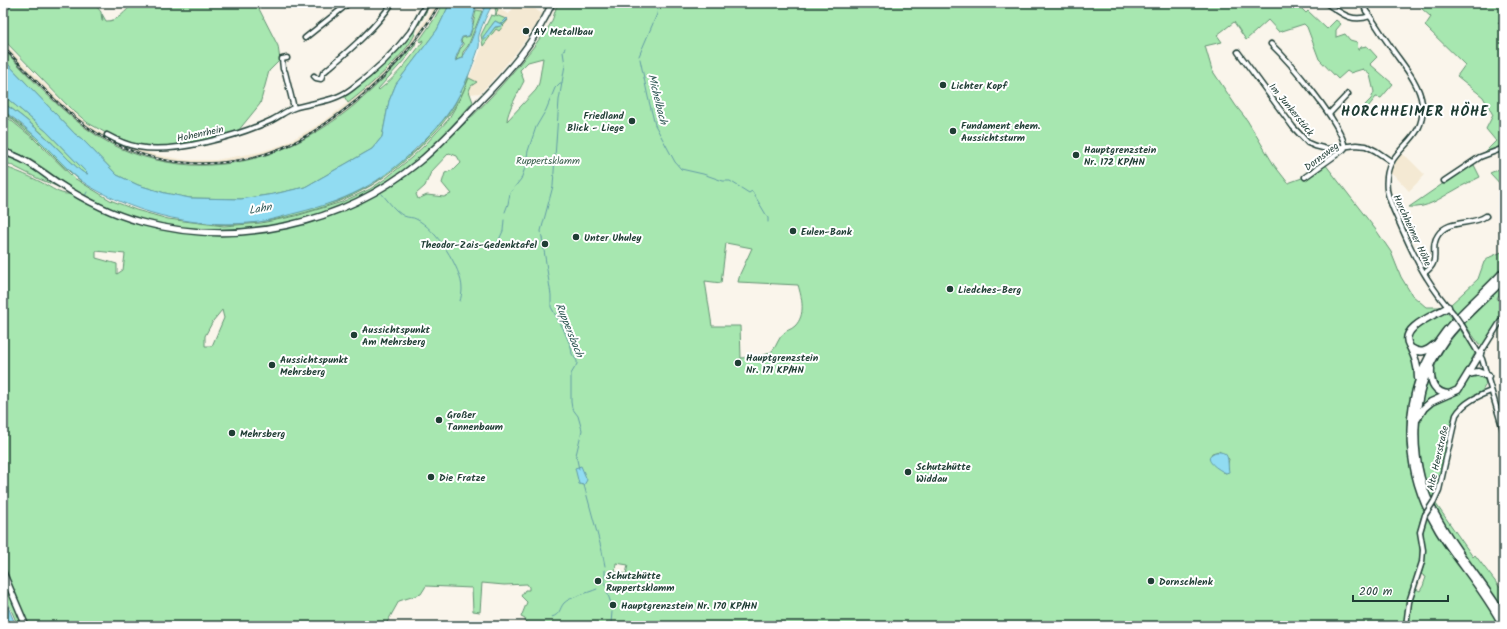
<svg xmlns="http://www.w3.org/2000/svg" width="1507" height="629" font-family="Kalam,sans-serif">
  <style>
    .built { fill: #f4e9d3 }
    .green { fill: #a7e7b0; stroke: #639272; fill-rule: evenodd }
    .water { fill: #91dcf2; stroke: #639ca6 }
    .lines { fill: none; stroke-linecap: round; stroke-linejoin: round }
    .stream { stroke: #639ca6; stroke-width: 1 }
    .minor-casing { stroke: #1f3d34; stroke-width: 7 }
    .major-casing { stroke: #1f3d34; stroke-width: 8 }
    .highway-casing { stroke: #1f3d34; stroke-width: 9 }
    .minor { stroke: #fff; stroke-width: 4 }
    .major { stroke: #fff; stroke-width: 5 }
    .highway { stroke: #fff; stroke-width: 6 }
    .rail-casing { stroke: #1f3d34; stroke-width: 2.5 }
    .rail { stroke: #fff; stroke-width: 1; stroke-dasharray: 3; stroke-linecap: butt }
    .minor-bridge-casing { stroke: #1f3d34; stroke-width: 7; stroke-linecap: butt }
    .minor-bridge { stroke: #fff; stroke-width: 4 }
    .poi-dot { fill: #1f3d34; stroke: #fff; stroke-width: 1.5 }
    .labels { text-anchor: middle; stroke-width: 4; stroke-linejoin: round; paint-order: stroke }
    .poi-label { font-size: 10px; font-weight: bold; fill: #1f3d34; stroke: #fff; text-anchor: start }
    .street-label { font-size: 10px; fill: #1f3d34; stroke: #fff }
    .park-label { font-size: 10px; fill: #3a5f4d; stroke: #fff }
    .water-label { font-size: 11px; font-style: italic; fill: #365d5a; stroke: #fff }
    .district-label { font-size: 14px; font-weight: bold; letter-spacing: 1px; fill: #1f3d34; stroke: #fff }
  </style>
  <rect width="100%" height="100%" fill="#faf5eb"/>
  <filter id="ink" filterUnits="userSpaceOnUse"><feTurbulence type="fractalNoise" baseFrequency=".025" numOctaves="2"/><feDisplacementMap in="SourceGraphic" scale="8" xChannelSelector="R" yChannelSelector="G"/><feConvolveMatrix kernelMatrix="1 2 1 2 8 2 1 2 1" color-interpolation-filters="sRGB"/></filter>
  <g filter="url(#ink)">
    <path class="built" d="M436 3H441L419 39 418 31Z
      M521 3H527L542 14 536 25 515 54 489 84 480 93 469 94 471 86 476 82 469 78 498 9 509 14 514 7 517 8Z
      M416 35V42L386 77 347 111 317 132 285 149 268 155 238 163 212 165H184L160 161 128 152 110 143 89 131 72 118 3 49V42L68 108 88 124 104 135 133 148 156 155 186 160H216L260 152 282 145 313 128 331 116 371 84 401 54Z
      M1401 154 1407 157 1425 175 1409 191 1393 174H1389L1393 163Z"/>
    <path class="green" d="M3 3H94L101 12 102 21H103L102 14 106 21C117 22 126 11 133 3H256L278 46 280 60 269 71 260 104 238 131 201 141 162 147 134 145 115 138 88 123 69 107 3 39Z
      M430 3H431L416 30C414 48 364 91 348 103L344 96 374 72 417 23Z
      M443 3H450L437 30 396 84 389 101 382 137 372 149 305 187 274 194 241 199 190 198 165 193 138 185 117 175 82 139 75 134 3 59V49C33 80 62 114 99 137 126 154 159 163 191 165 286 169 359 112 416 42 415 48 410 50 408 56L378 89 379 90C397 76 411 58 424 40L420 42 419 41 433 21Z
      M558 3H1296L1306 13 1308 11 1327 29 1336 20 1341 24 1336 30V37L1345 34 1350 40 1357 42 1358 50H1359L1361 47 1367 46 1377 57 1370 64 1393 84 1381 98 1376 97 1368 107 1365 105 1371 99 1374 92 1370 75 1363 69 1350 73 1347 71 1338 79 1319 59 1307 27 1304 24 1279 32 1268 20 1246 40 1234 22 1217 35 1222 42 1205 46 1212 70 1236 106 1247 120 1274 165 1288 183 1302 178 1325 164 1376 230 1391 252 1401 277 1412 295 1426 307H1440L1407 331 1414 357 1416 376 1411 394 1407 418V447L1415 486 1425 510C1415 525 1421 539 1420 556 1420 570 1413 581 1409 595 1406 605 1406 616 1405 626H526L525 619 521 617 527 602 521 596 525 590H529V587L527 584 504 585 482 583 480 612 473 611 472 588 426 586 421 594 399 601 385 626H28L3 568V167C9 167 40 181 46 185 55 190 61 195 72 194 91 203 111 215 132 222 215 249 318 233 391 186 417 168 440 148 462 126 489 101 512 74 535 45 540 37 547 31 551 23 554 17 555 9 558 3ZM543 58 539 83 536 90 507 121C507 112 519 91 524 81L520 70 528 62ZM449 153 457 156 461 163 455 169 445 173 442 183 451 194 444 197 427 195 418 199 416 194 425 186 431 172ZM726 243 752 248 740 274 738 282 798 285C802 298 806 315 795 326 791 330 786 330 783 334 778 339 777 345 773 350 767 357 749 357 741 358L740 326H712L705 281 721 283ZM96 251 125 254 123 270 117 274V264L96 258ZM222 310 224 318 212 346H205V336L213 321ZM1219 451 1229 459 1226 473 1223 472 1210 457 1212 453ZM616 563 628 565 626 574 615 572Z
      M1426 3H1497L1503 10V15L1498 23 1499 24 1504 17 1501 58 1504 83V147L1485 154 1484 153 1496 141 1486 129 1493 115 1483 97 1457 76 1465 65 1425 26 1431 17 1421 8 1425 7Z
      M495 8 498 9 496 15 506 19 501 24 495 21 483 37 486 39 495 27H498L508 20 499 31 496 29 483 46 481 35 491 15 495 16 496 12Z
      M476 10 482 11 468 46 463 52 462 58 456 60 460 49 463 46V43L461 41 462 38 470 36C473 27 474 19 476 10Z
      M469 73C467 92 448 118 435 132 416 152 394 172 370 186 331 210 261 227 215 224H236L337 201 372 185 416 150 446 117 456 102Z
      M469 78 477 82 471 86 469 91 473 102C449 130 425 157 394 178 347 211 286 230 229 231 218 232 207 230 196 229 172 228 146 224 125 215 108 207 90 199 73 189 60 181 49 171 36 163 26 156 14 152 3 148V114L33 138 74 178 110 200 136 210 168 219 224 226 261 223 296 216 342 202 370 189 385 179 411 158 425 145 448 120 461 97Z
      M3 95 46 131 88 174C82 174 74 164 69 160 49 139 28 119 3 103Z
      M3 111 40 140 82 182 63 166 37 140 3 112Z
      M3 155 28 165 61 188 39 179 3 161Z
      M1473 163 1480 177C1472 181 1463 185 1455 190 1440 198 1427 209 1409 207Z
      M1504 167V188L1490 173Z
      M1504 251V268C1489 284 1472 298 1456 314L1450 305 1478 279 1484 262 1490 257Z
      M1504 282V288L1497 298 1504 307V312L1483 345 1479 344 1464 323Z
      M1444 313H1447L1453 318 1431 345 1424 350 1413 347 1409 339 1412 331Z
      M1460 329 1475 353C1469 363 1461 383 1452 390 1449 392 1444 392 1440 390 1419 377 1450 340 1460 329Z
      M1476 374 1484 377 1486 384 1482 391 1465 401 1453 415 1436 492 1431 502C1425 485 1411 425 1425 411 1428 408 1432 403 1436 401 1442 397 1451 398 1457 394 1465 388 1467 378 1476 374Z
      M1427 379 1443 395 1421 409H1419Z
      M1436 504 1473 557 1475 555 1504 593V614L1450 535 1434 508Z
      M1428 516 1481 592 1502 626H1408L1411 601 1414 588 1420 591 1423 586 1426 577 1421 574C1429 555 1417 534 1428 516Z
      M3 575 25 626H18L3 591Z"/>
    <path class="water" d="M450 3H477L472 22 473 25 469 36 462 37 460 42 462 43C461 47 456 55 455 61L463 58 464 53 469 46 486 3H493C488 13 482 24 479 35 478 39 480 43 479 47 472 69 460 98 446 116 441 123 435 129 429 135 388 179 354 199 296 213 284 216 271 220 259 222 200 229 141 216 89 186 71 175 56 156 40 141 29 130 16 119 3 111V103C28 119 48 139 69 160 74 164 82 174 88 174L46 131 3 95V59L75 134 82 139 117 175 138 185 165 193 190 198 241 199 274 194 305 187 372 149 382 137 389 101 396 84 437 30Z
      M507 18 508 19 501 26 495 27 486 39H483V37L495 21 501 24Z
      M1216 452C1231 451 1227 461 1229 472L1226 473C1219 470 1199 458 1216 452Z
      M581 466 587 480 584 485 579 484 575 468Z
      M3 595 16 626H3Z"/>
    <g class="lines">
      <path class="stream" d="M3 18 13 3
        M565 48 563 52 565 65 559 100 553 186 541 231 551 295V307L563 328 571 347 572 354 577 361V364L571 374V402L572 408 578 416 582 430 576 455 579 469
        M639 56 657 14 659 3
        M640 59 648 97 655 125 675 162 681 169 703 174 723 181H730L749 193 752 191 768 218V222
        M382 194C389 202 395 211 404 216 408 218 413 217 416 219 435 228 462 268 462 289 462 293 461 298 460 301
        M85 196 87 192
        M505 212 508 204 510 193 521 179 525 168 528 151 536 127 546 110 555 88 560 83H562
        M498 242 503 231 504 220
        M584 485 602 551 605 566
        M605 570V585
        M607 592 613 609
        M552 617C561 614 559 609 564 603 570 597 588 593 597 589
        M612 626 611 623 612 612"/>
      <g class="minor-casing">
        <path id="minor" d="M1326 3C1341 13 1351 23 1370 16
          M1363 3 1366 11C1374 21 1380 32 1388 43 1400 62 1419 81 1422 103 1426 135 1403 142 1391 163 1387 171 1386 181 1387 190 1389 201 1395 213 1400 224 1408 242 1416 261 1427 278 1435 291 1444 303 1454 314
          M305 38 349 3
          M1271 44C1290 62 1342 123 1345 148L1343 150 1305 177
          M1238 52 1293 127 1308 143 1315 146 1327 149 1356 145 1366 146 1376 151 1392 162
          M287 58 282 59 283 69 285 72 294 108
          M314 76 316 78 321 79 323 73C346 53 376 28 392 3
          M1329 114 1348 94
          M107 135C116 140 127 145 138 147 174 154 237 136 270 121 279 117 285 111 294 108 314 102 334 102 351 89 373 73 394 53 410 32 416 23 421 12 427 3
          M1444 181 1480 157 1504 148
          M1424 273C1443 261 1428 249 1438 235 1448 219 1472 226 1486 216
          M1463 327 1482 359 1504 433
          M1480 354 1504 316
          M1434 501 1439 490 1456 415C1464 402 1478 396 1491 391
          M1406 626 1409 602 1422 562 1423 550 1420 532 1425 515"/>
      </g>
      <g class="major-casing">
        <path id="major" d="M3 152C24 157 40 171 58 183 84 200 111 214 141 222 237 248 342 225 419 162 441 144 461 122 480 101 508 72 536 41 552 3
          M3 572 26 626"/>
      </g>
      <g class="highway-casing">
        <path id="highway" d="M1504 279C1485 299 1462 317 1445 340 1407 393 1406 465 1439 521 1458 555 1484 584 1504 617
          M1411 348C1420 354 1426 352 1434 345
          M1431 369C1430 383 1435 393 1449 394
          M1468 374 1478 372 1488 376
          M1418 378C1418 365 1415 357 1409 345 1399 327 1436 315 1448 307
          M1417 419 1424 408 1431 402 1458 390 1480 354
          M1503 626C1486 592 1459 563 1439 531 1401 468 1399 391 1445 332 1462 310 1485 293 1504 271"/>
      </g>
      <use href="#minor" class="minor"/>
      <use href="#major" class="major"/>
      <use href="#highway" class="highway"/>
      <g class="rail-casing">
        <path id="rail" d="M3 47C37 81 69 120 112 142 164 169 228 170 282 148 309 137 333 119 356 101 389 74 419 41 440 3"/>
      </g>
      <use href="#rail" class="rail"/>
      <g class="minor-bridge-casing">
        <path id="minor-bridge" d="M1454 314 1463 327
          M1425 515 1434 501"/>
      </g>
      <use href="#minor-bridge" class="minor-bridge"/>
    </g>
  </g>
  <g class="poi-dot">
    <circle cx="526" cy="31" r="4"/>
    <circle cx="943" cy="85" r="4"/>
    <circle cx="632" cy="121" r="4"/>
    <circle cx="953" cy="131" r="4"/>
    <circle cx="1076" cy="155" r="4"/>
    <circle cx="793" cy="231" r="4"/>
    <circle cx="576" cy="237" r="4"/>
    <circle cx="545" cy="244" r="4"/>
    <circle cx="950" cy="289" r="4"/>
    <circle cx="354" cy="335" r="4"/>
    <circle cx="738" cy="363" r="4"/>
    <circle cx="272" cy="365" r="4"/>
    <circle cx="439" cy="420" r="4"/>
    <circle cx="232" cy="433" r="4"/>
    <circle cx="908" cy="472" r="4"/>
    <circle cx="431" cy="477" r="4"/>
    <circle cx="598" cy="581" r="4"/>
    <circle cx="1151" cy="581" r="4"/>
    <circle cx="613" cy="605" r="4"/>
  </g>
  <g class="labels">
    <g class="poi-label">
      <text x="534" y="35">AY Metallbau</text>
      <text x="951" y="89">Lichter Kopf</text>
      <text x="624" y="119" text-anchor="end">Friedland<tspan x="624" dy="12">Blick - Liege</tspan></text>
      <text x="961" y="129">Fundament ehem.<tspan x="961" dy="12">Aussichtsturm</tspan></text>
      <text x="1084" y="153">Hauptgrenzstein<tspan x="1084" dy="12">Nr. 172 KP/HN</tspan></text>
      <text x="801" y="235">Eulen-Bank</text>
      <text x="584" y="241">Unter Uhuley</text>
      <text x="537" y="248" text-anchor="end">Theodor-Zais-Gedenktafel</text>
      <text x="958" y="293">Liedches-Berg</text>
      <text x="362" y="333">Aussichtspunkt<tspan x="362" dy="12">Am Mehrsberg</tspan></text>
      <text x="746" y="361">Hauptgrenzstein<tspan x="746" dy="12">Nr. 171 KP/HN</tspan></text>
      <text x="280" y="363">Aussichtspunkt<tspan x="280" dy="12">Mehrsberg</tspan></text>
      <text x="447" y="418">Großer<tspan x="447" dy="12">Tannenbaum</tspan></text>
      <text x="240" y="437">Mehrsberg</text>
      <text x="916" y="470">Schutzhütte<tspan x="916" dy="12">Widdau</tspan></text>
      <text x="439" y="481">Die Fratze</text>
      <text x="606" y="579">Schutzhütte<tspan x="606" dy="12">Ruppertsklamm</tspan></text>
      <text x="1159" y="585">Dornschlenk</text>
      <text x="621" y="609">Hauptgrenzstein Nr. 170 KP/HN</text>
    </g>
    <g class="street-label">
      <text transform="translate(1292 109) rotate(51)" y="4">Im Junkerstück</text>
      <text transform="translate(200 133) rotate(-12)" y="4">Hohenrhein</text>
      <text transform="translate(1321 156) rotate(-37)" y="4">Dornsweg</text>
      <text transform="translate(1413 230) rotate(65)" y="4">Horchheimer Höhe</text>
      <text transform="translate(1437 458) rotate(-77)" y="4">Alte Heerstraße</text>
    </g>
    <g class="park-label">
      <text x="548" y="164">Ruppertsklamm</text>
    </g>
    <g class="water-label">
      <text transform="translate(658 99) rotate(76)" y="4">Michelbach</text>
      <text transform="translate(260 208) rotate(-10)" y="4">Lahn</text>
      <text transform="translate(570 330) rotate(68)" y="4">Ruppersbach</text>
    </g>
    <g class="district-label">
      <text x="1415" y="116">HORCHHEIMER HÖHE</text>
    </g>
  </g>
  <rect width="1507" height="629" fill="none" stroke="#fff" stroke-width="16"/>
  <rect x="8" y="8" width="1491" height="613" fill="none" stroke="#1f3d34" stroke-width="1.5" filter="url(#ink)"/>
  <path d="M1353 595v6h95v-6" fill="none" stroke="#1f3d34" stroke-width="2"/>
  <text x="1359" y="595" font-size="12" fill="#1f3d34" stroke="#ffffff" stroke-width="3" paint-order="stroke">200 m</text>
</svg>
